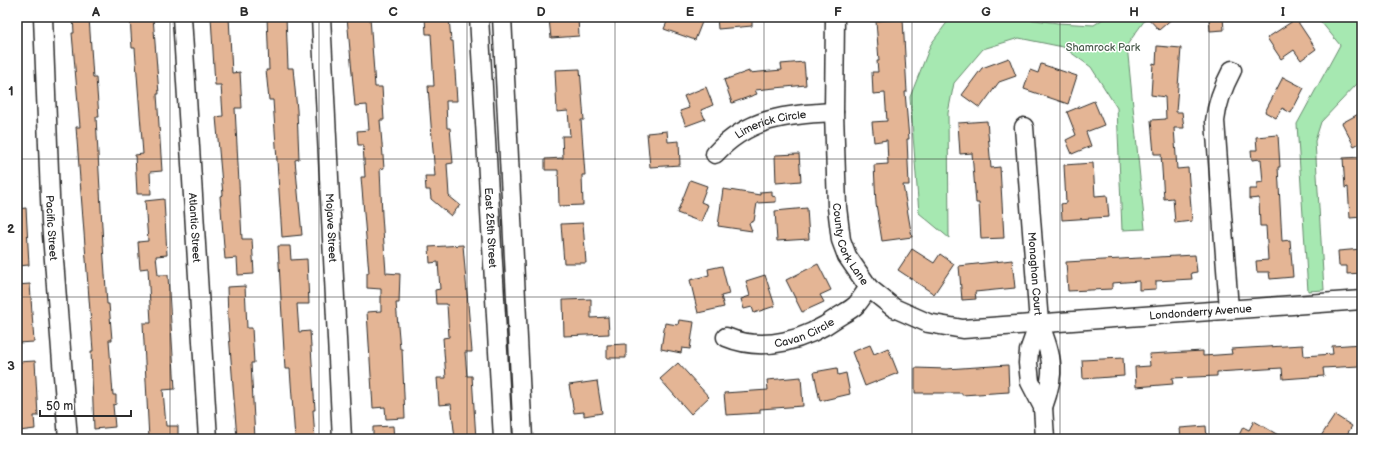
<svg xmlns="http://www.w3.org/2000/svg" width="1379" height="456" font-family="'Balsamiq Sans',sans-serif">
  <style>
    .green { fill: #a6e8b1; stroke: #688a6e }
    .building { fill: #e4b595; stroke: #2b2b2b }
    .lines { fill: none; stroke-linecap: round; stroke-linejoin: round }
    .minor-casing { stroke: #2b2b2b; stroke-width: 21 }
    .minor { stroke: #fff; stroke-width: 18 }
    .grid { fill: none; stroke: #2b2b2b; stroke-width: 1; stroke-opacity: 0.55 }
    .labels { text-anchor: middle; stroke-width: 3; stroke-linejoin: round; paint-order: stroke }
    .park-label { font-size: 11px; fill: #4a5a4c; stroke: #fff }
    .street-label { font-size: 11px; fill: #2b2b2b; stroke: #fff }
    .neatline { fill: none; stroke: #2b2b2b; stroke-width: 1.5 }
    .grid-label { font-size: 13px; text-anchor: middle; font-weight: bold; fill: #2b2b2b }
  </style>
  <rect width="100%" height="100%" fill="#fff"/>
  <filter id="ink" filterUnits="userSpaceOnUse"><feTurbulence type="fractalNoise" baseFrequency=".025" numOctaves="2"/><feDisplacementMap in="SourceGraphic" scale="8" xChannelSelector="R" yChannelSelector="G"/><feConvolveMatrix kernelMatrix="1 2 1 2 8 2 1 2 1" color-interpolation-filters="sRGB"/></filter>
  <g filter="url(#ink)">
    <path class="green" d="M951 17H1011L1058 23 1094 25 1106 17H1147L1127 45 1145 229 1122 230 1117 108 1091 67 1063 47 1019 38 983 49 954 83 948 113 949 238 919 213 910 97 931 44Z
      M1317 17H1362V81L1357 84 1321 122 1315 141 1324 290 1308 291 1297 124 1340 45Z"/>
    <path class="building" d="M73 17H89L93 78H96L99 117H96L103 245 107 304H109L112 340H109L113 395H116V404L113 405 115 427 94 429 91 351H93L76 127H80L72 33H74Z
      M130 17H153L159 94H157L162 171 150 172 151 194H137L135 155 143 154 135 48H132Z
      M211 17H229L232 73 240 72 242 108H235L242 239H252L254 274 238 275 237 258 225 259 220 196 223 195 216 117 223 116 221 85H215Z
      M267 17H286L288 68H293L297 110 299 159 295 160 302 235 282 237 273 100H269L266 70H269Z
      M347 17H370L375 87H382L384 120H380L384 168 380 169 382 215 386 273 400 274 399 303H396L400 349H402L405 418 386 419 385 407 373 408 367 312 381 311V289L367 288V273H369L361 177H365L363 145H358L357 131 369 130 367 105 355 106Z
      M425 17H449L451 41H453L457 101H446L447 128H450L453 163 447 164 449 196 460 205 451 216 431 199 430 190H426L425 176H435L428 86H434L431 34H426Z
      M555 17H578L579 36 551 38 549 19 555 18Z
      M669 17H704L695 40 664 29Z
      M717 17H752V26L718 29Z
      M1147 17H1174L1159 30Z
      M1209 17H1223L1224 30 1210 31Z
      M903 19 907 92H905L909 139H907L909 185H903L912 237 882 241 876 204 874 165 888 164 887 140 874 142 872 122 887 121 885 93 873 94 872 72H878L877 61H879L876 21Z
      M1296 19 1316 49 1301 60 1294 50 1281 59 1267 38Z
      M1157 46 1181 48 1176 112H1182L1184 128H1174L1177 169 1188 168 1192 221 1175 223 1173 198 1164 199 1161 154H1154L1151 120 1166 119 1165 97 1151 95 1153 63 1156 64Z
      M1009 58 1016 76 999 82 980 108 962 95 982 68Z
      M804 62 806 85 755 90 757 94 732 103 724 80 749 71V73L782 70 781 64Z
      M1041 64 1077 76 1068 104 1024 89 1030 70 1038 73Z
      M580 69 584 120H581L585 175H582L583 205 559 206 558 170H545V159L563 158 562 136H570L568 111 557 112 555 70Z
      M1283 77 1304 88 1291 113 1282 108 1276 118 1265 112Z
      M706 87 713 105 701 110 705 119 686 126 680 111 689 108 684 96Z
      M1094 101 1104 125 1086 132 1091 146 1072 154 1066 140 1076 135 1067 112Z
      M1362 112V142L1354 146 1342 123Z
      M987 121 991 168 1000 167 1004 238 981 239 979 203H976L972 153 960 154 958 123Z
      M667 131 668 142 679 141 680 165 650 167 647 133Z
      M1278 135 1280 167H1278L1282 241 1290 240 1293 277 1270 279 1269 272H1257L1256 261 1268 260 1266 226H1260L1259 198 1249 199V189H1257V183L1263 182 1261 159 1252 160 1251 150H1257L1256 137Z
      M799 154 801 181 776 183 775 155Z
      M1362 157V217L1350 218 1348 187 1345 188 1343 158Z
      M1093 163 1095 196 1107 195 1109 217 1062 220 1061 204 1066 203 1064 165Z
      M690 180 707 186 701 202 708 205 701 222 677 213Z
      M723 189 760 195V192L772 191V196L776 197V202L757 203 754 221 749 223 752 231 718 226Z
      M164 199 167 255 156 256 158 275H168L175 389 163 390 166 426H178V439H149L143 323H151L148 268 140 269 138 242 148 241 145 201Z
      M26 208 29 265 17 266V209Z
      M807 208 809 239 777 241 775 211Z
      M583 223 586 263H564L561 224Z
      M463 245 472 352H465L467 376H472L476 439H455L451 404 439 405 437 378H446L443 338 449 337 447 304H436L435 290 440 289 438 262 430 263 429 247Z
      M278 246H290L291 260 307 259 309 304H297L299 332 310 331 315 410H313L315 439H295L290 369H285Z
      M912 249 934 263 940 254 954 264 934 294 898 270Z
      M1362 249V273L1347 274V266H1339L1338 251Z
      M1195 255 1197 272 1191 273 1192 279 1156 281V289L1139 290V281L1112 283V289L1068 291 1066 262Z
      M1012 260 1015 288 975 292 976 299 962 300 959 266Z
      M818 264 831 290 820 295 824 302 802 312 786 280Z
      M722 266 729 294 721 296 724 307 698 313 690 280 709 275 708 269Z
      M765 275 775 306 754 313 752 307 744 309 741 299 750 296 746 281Z
      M30 284 34 342 17 343V285Z
      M245 286 247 328H252L254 363H251L255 439H237L228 320 227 287Z
      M591 299V318L608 317 609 334 564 336 563 300Z
      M679 320 694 322 690 349 682 348 681 353 661 349 665 323 678 325Z
      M626 344V358H607V345Z
      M1362 344V356L1359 357V366L1323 368 1324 376 1283 379 1282 368 1217 372V376L1172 378 1173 384 1136 387 1135 367 1150 366 1149 354 1203 351V356L1232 354 1231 349 1303 345 1304 356 1333 354 1332 346Z
      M870 345 874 354 888 348 898 373 865 386 852 352Z
      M1123 358 1124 376 1083 379 1082 360Z
      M35 361 38 416H34L35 429 19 431V424H17V362Z
      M678 363 709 397 691 414 660 379Z
      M1008 365 1009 392 962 395V393H915V368L946 369Z
      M837 368 838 375 846 373 850 394 820 401 814 372Z
      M801 377 803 406 760 409V413L726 415 724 393 768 390 767 380Z
      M597 381 602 413 584 416V412L574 413 569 385Z
      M1335 415 1352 426 1344 439H1319Z
      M1254 421 1285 439H1237L1243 427 1249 430Z
      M393 426 394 439H373V427Z
      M1206 426 1207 439H1181L1180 428Z"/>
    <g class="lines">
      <g class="minor-casing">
        <g id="minor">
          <path id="s1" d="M43 17 51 222 68 439"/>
          <path id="s2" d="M182 17 208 439"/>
          <path id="s3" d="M321 17 342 439"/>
          <path id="s4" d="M479 17 503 439"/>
          <path d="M502 17 523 439"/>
          <path id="s5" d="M835 17 834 112 837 207 841 240 847 256 869 288 894 308 928 323 963 329 1362 300"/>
          <path id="s6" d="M1024 127 1039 323 1029 351 1028 363 1030 382 1043 407 1045 439"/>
          <path id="s7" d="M715 154C749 117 786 115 834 112"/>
          <path d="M1229 309 1215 121C1217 102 1223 87 1232 70"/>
          <path d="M1039 323C1053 357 1056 372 1043 407"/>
          <path id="s8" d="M726 337C764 353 806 340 838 317 844 313 851 310 856 305 861 300 864 293 869 288"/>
        </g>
      </g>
      <use href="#minor" class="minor"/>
    </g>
  </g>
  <path class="grid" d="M170 17V439M319 17V439M467 17V439M615 17V439M764 17V439M912 17V439M1060 17V439M1209 17V439M17 159H1362M17 297H1362"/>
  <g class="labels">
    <g class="park-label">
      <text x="1103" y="51">Shamrock Park</text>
    </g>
    <g class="street-label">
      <text dy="4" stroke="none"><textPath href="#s7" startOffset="65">Limerick Circle</textPath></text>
      <text dy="4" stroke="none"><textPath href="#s1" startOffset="211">Pacific Street</textPath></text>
      <text dy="4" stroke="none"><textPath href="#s2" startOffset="211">Atlantic Street</textPath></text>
      <text dy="4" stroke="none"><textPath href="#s3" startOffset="211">Mojave Street</textPath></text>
      <text dy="4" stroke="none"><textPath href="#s4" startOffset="211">East 25th Street</textPath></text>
      <text dy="4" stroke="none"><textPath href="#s5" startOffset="230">County Cork Lane</textPath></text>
      <text dy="4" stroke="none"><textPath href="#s6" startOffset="147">Monaghan Court</textPath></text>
      <text dy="4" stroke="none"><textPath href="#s5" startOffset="622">Londonderry Avenue</textPath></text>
      <text dy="4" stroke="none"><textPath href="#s8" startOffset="81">Cavan Circle</textPath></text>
    </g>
  </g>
  <rect width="1379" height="456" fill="none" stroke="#fff" stroke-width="44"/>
  <path d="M40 410v6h91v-6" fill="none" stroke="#2b2b2b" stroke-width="2"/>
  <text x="46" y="410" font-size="12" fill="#2b2b2b" stroke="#ffffff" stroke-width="3" paint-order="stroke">50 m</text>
  <rect x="22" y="22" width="1335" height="412" class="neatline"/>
  <g class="grid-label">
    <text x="96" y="16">A</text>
    <text x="244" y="16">B</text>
    <text x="393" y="16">C</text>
    <text x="541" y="16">D</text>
    <text x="690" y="16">E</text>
    <text x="838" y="16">F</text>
    <text x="986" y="16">G</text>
    <text x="1134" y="16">H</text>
    <text x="1283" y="16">I</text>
    <text x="11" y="95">1</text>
    <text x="11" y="233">2</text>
    <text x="11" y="370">3</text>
  </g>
</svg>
